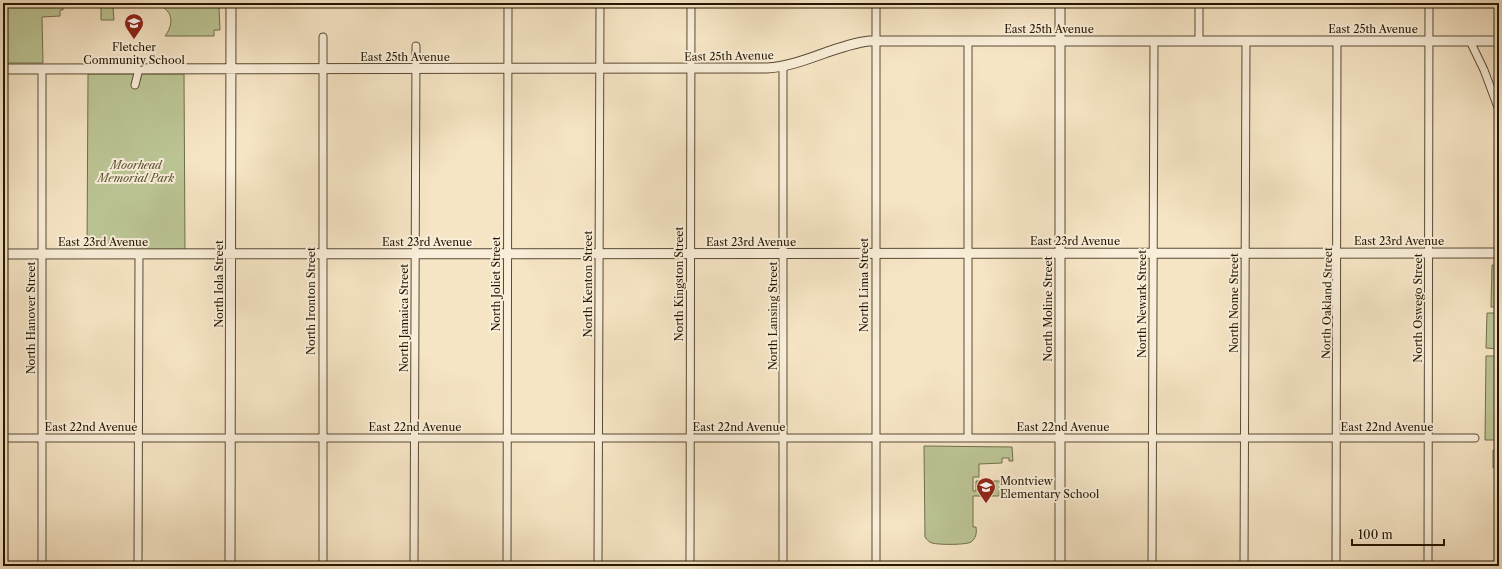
<svg xmlns="http://www.w3.org/2000/svg" width="1502" height="569" font-family="'Libre Caslon Text',serif">
  <style>
    .green { fill: #bcc595; stroke: #716e4b }
    .lines { fill: none; stroke-linecap: round; stroke-linejoin: round }
    .minor-casing { stroke: #5a4a32; stroke-width: 9 }
    .tertiary-casing { stroke: #5a4a32; stroke-width: 11 }
    .minor { stroke: #f9eed9; stroke-width: 7 }
    .tertiary { stroke: #f9eed9; stroke-width: 9 }
    .labels { text-anchor: middle; stroke-width: 4; stroke-linejoin: round; paint-order: stroke }
    .street-label { font-size: 11px; fill: #261601; stroke: #f9eed9 }
    .poi-label { font-size: 11px; fill: #261601; stroke: #f9eed9 }
    .park-label { font-size: 11px; font-style: italic; fill: #5a5335; stroke: #f9eed9 }
  </style>
  <rect width="100%" height="100%" fill="#f6e5c5"/>
  <filter id="stains"><feTurbulence type="fractalNoise" baseFrequency=".005" numOctaves="4"/><feColorMatrix values="0 0 0 0 .2 0 0 0 0 .09 0 0 0 0 .02 0 0 0 .5 -.17"/></filter>
  <radialGradient id="worn" r=".72"><stop offset=".6" stop-color="#630" stop-opacity="0"/><stop offset="1" stop-color="#630" stop-opacity=".3"/></radialGradient>
  <path class="green" d="M3 3H63V10H60V16L42 17 43 63H3Z
    M164 3H217L219 8 220 30H214V36H165C172 27 174 15 164 8Z
    M101 7H113L114 20H101Z
    M88 74H184L185 254H87Z
    M1492 265 1499 266V307H1491Z
    M1487 313H1499V349L1486 348Z
    M1486 356H1499V440H1485Z
    M924 446 1012 447 1013 461H1009V458H1002V463L979 464V477H973V491H976V481H1000L999 496H973V527H976C977 533 976 538 971 542 966 545 939 545 932 543 929 542 927 540 925 537Z
    M1493 450H1499V468H1493Z"/>
  <g class="lines">
    <g class="minor-casing">
      <path id="minor" d="M1199 41V3
        M1470 41 1484 70 1499 110
        M135 85 139 69
        M3 438H1475
        M968 438V41
        M42 566V69
        M138 566 139 254
        M323 566V37
        M414 566 416 46
        M507 566 508 3
        M598 566 600 3
        M690 566 691 3
        M783 566V66
        M876 566V3
        M1152 566 1154 41
        M1244 566 1246 41
        M1336 566 1337 41
        M1428 566 1429 3"/>
    </g>
    <g class="tertiary-casing">
      <path id="tertiary" d="M3 69 767 68C803 66 834 45 869 41H1499
        M3 254 1499 253
        M230 566 231 3
        M1060 566V3"/>
    </g>
    <use href="#minor" class="minor"/>
    <use href="#tertiary" class="tertiary"/>
  </g>
  <defs>
    <g id="school-pin" transform="scale(1)"><path d="M0 17L-7.5 6A9.5 9.5 0 1 1 7.5 6Z" fill="#8f2418" stroke="#f9eed9"/><path d="M0-5L7-2L0 1L-7-2ZM-4 1L0 2.5L4 1V4Q0 6-4 4Z" fill="#fff"/></g>
  </defs>
  <g fill-rule="evenodd">
    <use href="#school-pin" x="134" y="23"/>
    <use href="#school-pin" x="986" y="487"/>
  </g>
  <g class="labels">
    <g class="street-label">
      <text x="1049" y="33">East 25th Avenue</text>
      <text x="1373" y="33">East 25th Avenue</text>
      <text transform="translate(729 56) rotate(-1)" y="4">East 25th Avenue</text>
      <text x="405" y="61">East 25th Avenue</text>
      <text x="1075" y="245">East 23rd Avenue</text>
      <text x="1399" y="245">East 23rd Avenue</text>
      <text x="103" y="246">East 23rd Avenue</text>
      <text x="427" y="246">East 23rd Avenue</text>
      <text x="751" y="246">East 23rd Avenue</text>
      <text transform="translate(219 284) rotate(-90)" y="4">North Iola Street</text>
      <text transform="translate(496 284) rotate(-90)" y="4">North Joliet Street</text>
      <text transform="translate(588 284) rotate(-90)" y="4">North Kenton Street</text>
      <text transform="translate(679 284) rotate(-90)" y="4">North Kingston Street</text>
      <text transform="translate(864 285) rotate(-90)" y="4">North Lima Street</text>
      <text transform="translate(311 301) rotate(-90)" y="4">North Ironton Street</text>
      <text transform="translate(1234 303) rotate(-90)" y="4">North Nome Street</text>
      <text transform="translate(1327 303) rotate(-89)" y="4">North Oakland Street</text>
      <text transform="translate(1142 304) rotate(-90)" y="4">North Newark Street</text>
      <text transform="translate(1418 308) rotate(-90)" y="4">North Oswego Street</text>
      <text transform="translate(1048 309) rotate(-90)" y="4">North Moline Street</text>
      <text transform="translate(773 316) rotate(-90)" y="4">North Lansing Street</text>
      <text transform="translate(31 318) rotate(-90)" y="4">North Hanover Street</text>
      <text transform="translate(404 318) rotate(-90)" y="4">North Jamaica Street</text>
      <text x="91" y="431">East 22nd Avenue</text>
      <text x="415" y="431">East 22nd Avenue</text>
      <text x="739" y="431">East 22nd Avenue</text>
      <text x="1063" y="431">East 22nd Avenue</text>
      <text x="1387" y="431">East 22nd Avenue</text>
    </g>
    <g class="poi-label">
      <text x="134" y="51">Fletcher<tspan x="134" dy="13">Community School</tspan></text>
      <text x="1000" y="485" text-anchor="start">Montview<tspan x="1000" dy="13">Elementary School</tspan></text>
    </g>
    <g class="park-label">
      <text x="136" y="169">Moorhead<tspan x="136" dy="13">Memorial Park</tspan></text>
    </g>
  </g>
  <rect width="1502" height="569" fill="none" stroke="#f6e5c5" stroke-width="16"/>
  <rect x="4" y="4" width="1494" height="561" fill="none" stroke="#261601" stroke-width="2"/>
  <rect x="8" y="8" width="1486" height="553" fill="none" stroke="#261601"/>
  <path d="M1352 539v6h92v-6" fill="none" stroke="#261601" stroke-width="2"/>
  <text x="1358" y="539" font-size="12" fill="#261601" stroke="#f9eed9" stroke-width="3" paint-order="stroke">100 m</text>
  <rect width="100%" height="100%" filter="url(#stains)"/>
  <rect width="100%" height="100%" fill="url(#worn)"/>
</svg>
